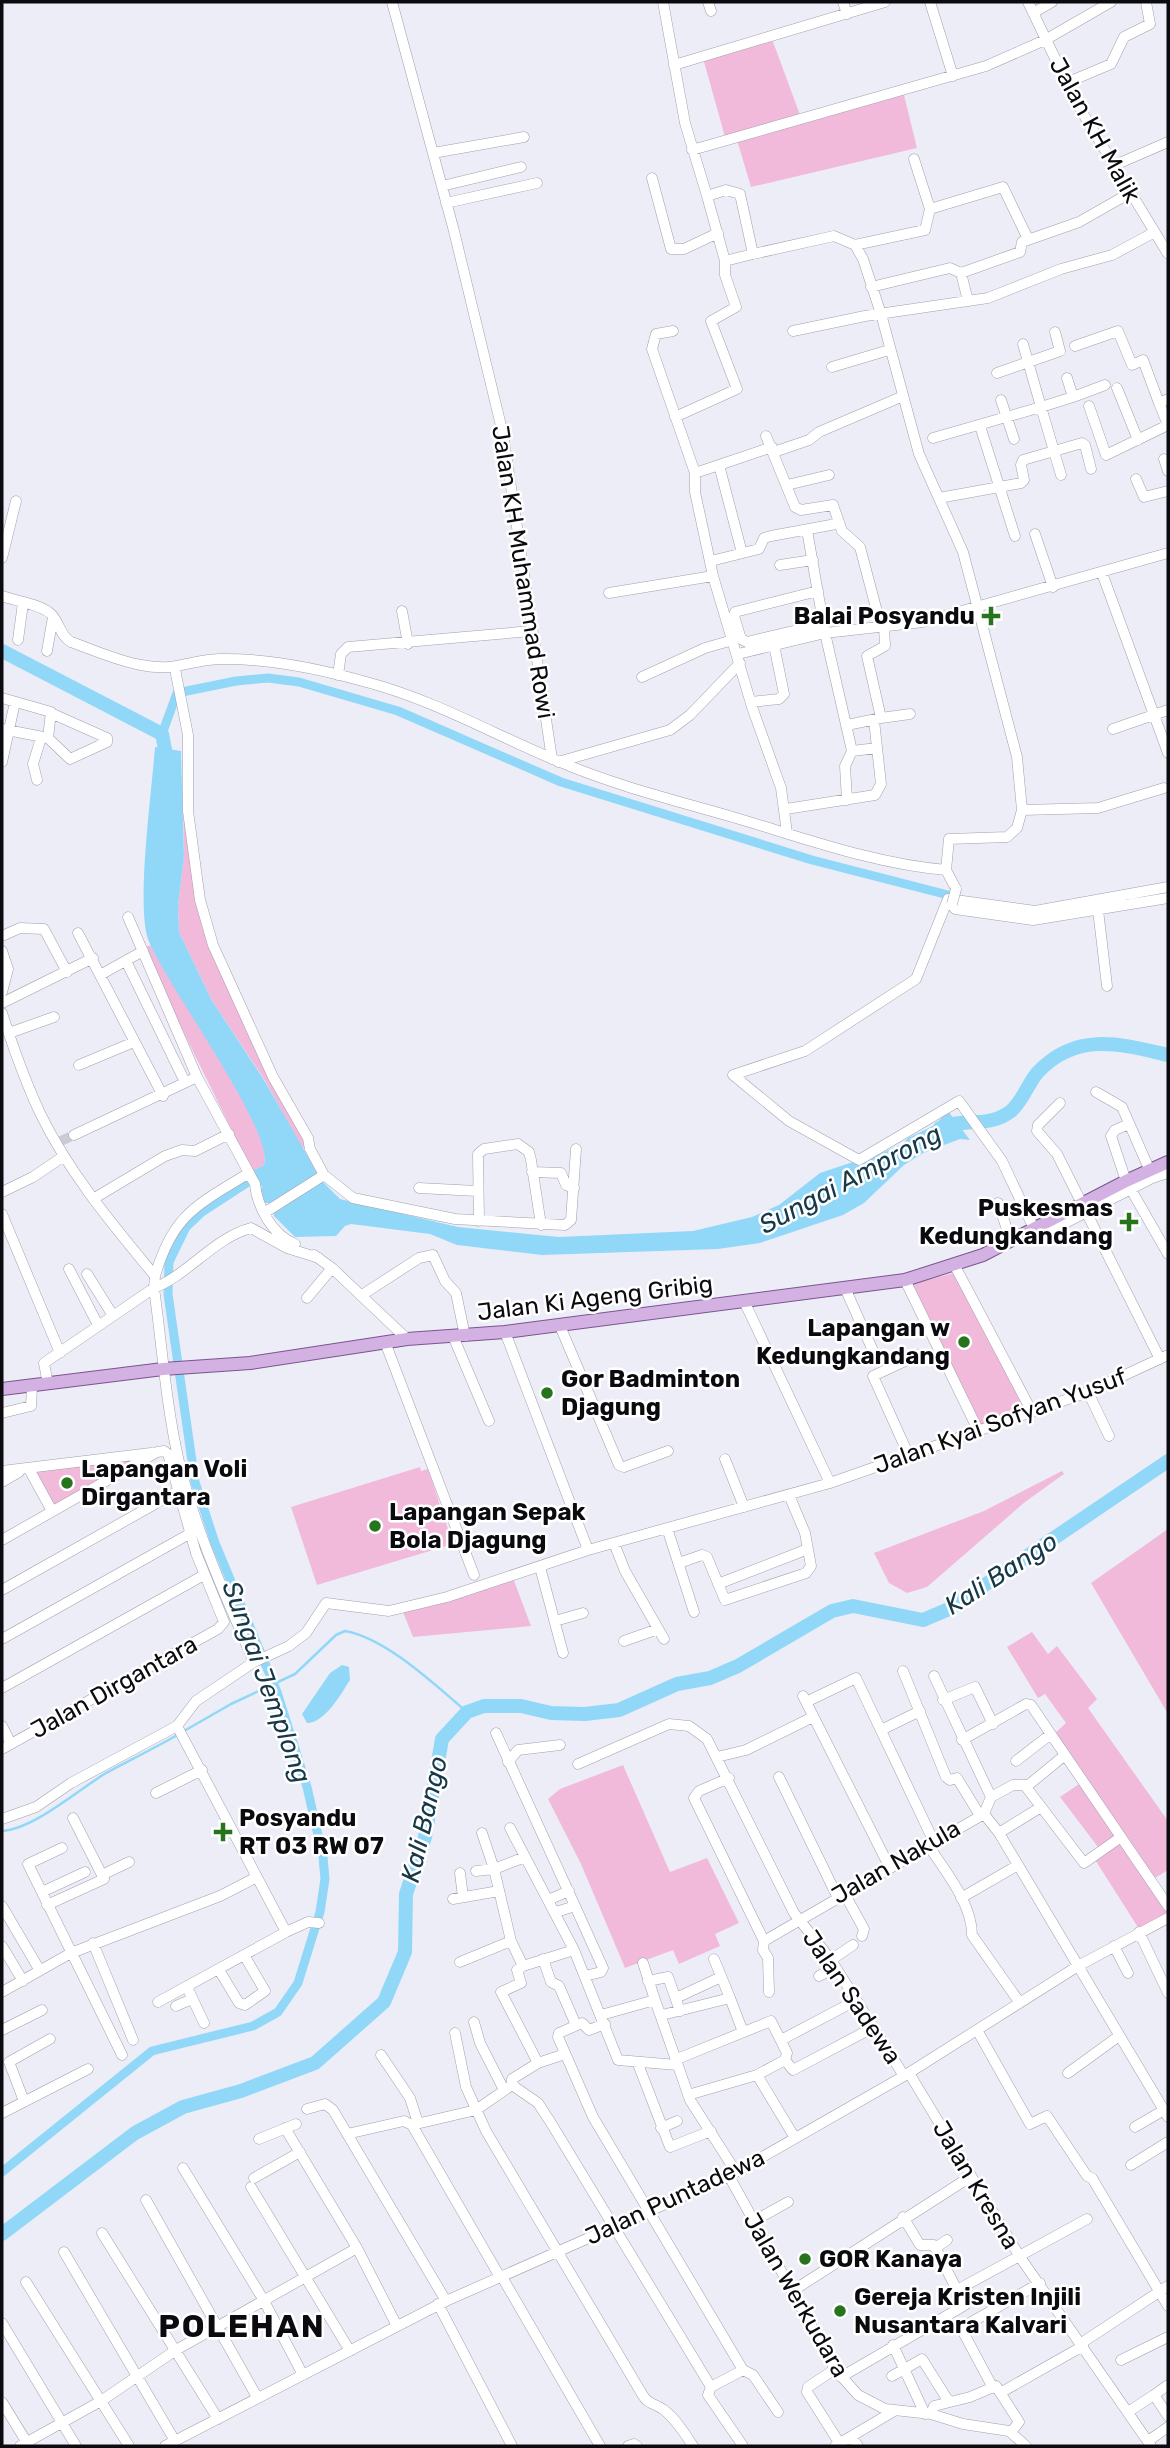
<svg xmlns="http://www.w3.org/2000/svg" width="1170" height="2448" font-family="Rubik,sans-serif">
  <style>
    .green { fill: #f2bada }
    .water { fill: #91d8f8 }
    .lines { fill: none; stroke-linecap: round; stroke-linejoin: round }
    .stream { stroke: #91d8f8; stroke-width: 2.5 }
    .canal { stroke: #91d8f8; stroke-width: 9 }
    .river { stroke: #91d8f8; stroke-width: 14 }
    .minor-tunnel { stroke: #cbcbd5; stroke-width: 10; stroke-dasharray: 10 5; stroke-linecap: butt }
    .minor-casing { stroke: #a0a0ab; stroke-width: 11 }
    .major-casing { stroke: #7a558c; stroke-width: 14 }
    .minor { stroke: #fff; stroke-width: 10 }
    .major { stroke: #d3b1e3; stroke-width: 12 }
    .minor-bridge-casing { stroke: #a0a0ab; stroke-width: 11; stroke-linecap: butt }
    .minor-bridge { stroke: #fff; stroke-width: 10 }
    .poi-dot { fill: #26741b; stroke: #fff; stroke-width: 2.5 }
    .labels { text-anchor: middle; stroke-width: 5; stroke-linejoin: round; paint-order: stroke }
    .street-label { font-size: 24px; fill: #0b0b0f; stroke: #fff }
    .poi-label { font-size: 24px; font-weight: bold; fill: #0b0b0f; stroke: #fff; text-anchor: start }
    .water-label { font-size: 26px; font-style: italic; fill: #173846; stroke: #fff }
    .district-label { font-size: 32px; font-weight: bold; letter-spacing: 2px; fill: #0b0b0f; stroke: #fff }
  </style>
  <rect width="100%" height="100%" fill="#ededf8"/>
  <path class="green" d="M772 39 800 115 725 137 703 58Z
    M904 95 917 148 751 187 737 140Z
    M183 797H185L191 872 205 929 306 1137 303 1150 264 1079 211 999 179 932 178 906 184 855Z
    M151 945C169 987 275 1129 264 1165L252 1171 142 948Z
    M954 1273 1026 1410 980 1427 912 1284Z
    M135 1459 54 1506 35 1474 37 1471Z
    M420 1467 421 1471 428 1469 453 1544 317 1585 291 1507Z
    M1062 1471 1064 1474 1025 1502 927 1587 907 1593 889 1583 874 1553 984 1511Z
    M1168 1529V1714L1091 1583Z
    M513 1578 531 1626 413 1637 403 1612Z
    M1032 1632 1048 1654 1057 1646 1097 1699 1088 1708 1168 1821V1870L1150 1881 1168 1909V1914L1139 1929 1094 1858 1101 1851 1060 1797 1085 1780 1054 1734 1066 1723 1045 1694 1038 1698 1007 1647Z
    M623 1765 670 1872 707 1858 739 1923 715 1934 720 1946 679 1964 673 1950 625 1968 581 1864 548 1799 560 1789Z"/>
  <path class="water" d="M155 747 181 751 184 856 178 906 179 932 211 999 264 1080 319 1176 275 1203H262L258 1193 262 1187 252 1171 264 1165C274 1129 165 984 148 939 136 905 152 789 155 747Z
    M948 1111 970 1140 960 1139 923 1153 904 1165 864 1203 843 1215 760 1243 718 1249 542 1255 457 1245 430 1234 351 1224 345 1226 336 1236 295 1237 274 1216 273 1209 320 1179 340 1199 458 1227 559 1237 693 1231 752 1217 779 1205 820 1173 853 1162 864 1161 902 1144 908 1138 935 1125Z
    M342 1665 349 1667 350 1680C341 1694 325 1723 307 1723L302 1714 330 1673Z"/>
  <g class="lines">
    <path class="stream" d="M184 1731 231 1704 295 1674 336 1635 345 1631C386 1638 435 1685 467 1712
      M2 1831C34 1829 78 1790 106 1773 130 1760 155 1748 179 1734"/>
    <path class="canal" d="M162 734 177 693 236 681 268 678 299 682 398 711 561 782 812 860 956 897
      M2 2172 152 2051 253 2026 278 2012 298 1983 320 1912 325 1879 323 1857 307 1787 277 1692 215 1543 195 1482 168 1294 169 1262 186 1227 202 1212 256 1177"/>
    <path class="river" d="M2 651 162 734 168 765
      M940 1128C965 1117 988 1129 1011 1111 1023 1101 1028 1083 1038 1072 1077 1031 1121 1044 1168 1055
      M2 2234 135 2133 183 2107 241 2091 315 2063 384 2002 405 1952 406 1894 425 1837 442 1739 467 1712 484 1706H521L551 1713 585 1714 619 1710 677 1684 710 1678 738 1666 832 1611 853 1606 923 1620 949 1609 1168 1461"/>
    <path class="minor-tunnel" d="M61 1141 74 1135"/>
    <g class="minor-casing">
      <path id="minor" d="M392 2 454 231 503 434 552 759
        M663 2 685 123 707 196 726 190 740 194 753 254 725 261V275L736 307 711 321 737 389 675 417
        M708 2 711 11
        M843 2 847 14
        M930 2 953 76
        M1028 2 1076 102 1168 254
        M1033 13 1052 2
        M674 65 885 2
        M1066 83 1111 64 1124 37 1150 24 1146 2
        M692 150 986 66 1045 40 1111 2
        M433 153 524 137
        M914 159 930 209
        M1115 165 1168 142
        M652 178 671 249H684L718 233
        M442 186 521 167
        M707 196 725 261
        M446 203 537 183
        M855 245 925 230 930 209 1003 187 1028 239
        M753 254 834 236 855 245 863 259 881 314 919 454 963 552 1017 757 1022 810 1017 828 1007 837 949 839 946 870
        M961 273 968 301
        M871 287 950 268 961 273 1020 252 1022 242 1079 222 1130 193
        M673 331 656 334 652 349 695 473V492L713 576 752 707 781 788 787 833
        M793 331 865 316 988 298 1061 269 1112 255 1153 233
        M1075 346 1118 331 1132 365 1143 360 1159 403 1168 399
        M832 367 889 350
        M997 373 1060 351 1055 332
        M1117 388 1138 440
        M1073 397 1105 385
        M1001 400 1014 439
        M1089 406 1106 455 1168 425 1159 403
        M980 426 1015 536
        M766 436 795 507 801 510 833 505 842 531 860 547 881 627
        M933 438 1041 407 1023 344
        M774 452 809 440 819 432 901 397
        M1164 459 1168 471
        M695 473 719 465
        M1061 475 1041 407 1073 397 1067 378
        M1136 479 1144 497 1168 491
        M787 485 829 475
        M939 498 1021 483 1024 480 1021 465 1023 460 1082 443 1085 445 1091 469
        M807 530 825 633 852 751 845 766 847 800
        M1035 534 1053 587
        M742 553 719 465 772 447
        M2 558 16 501
        M711 561 759 549 764 538 771 536 836 524
        M780 565 813 560
        M1102 573 1168 753
        M818 591 735 612 734 616 741 639 747 642 823 624
        M609 593 713 576
        M2 596C15 601 41 604 51 614 60 623 60 636 71 642 94 650 118 661 141 665 176 672 190 660 219 659 270 658 321 669 370 683 436 701 497 736 560 762 616 786 678 801 736 818 804 838 875 864 946 870
        M402 611 408 644
        M18 640 23 603
        M47 651 53 617
        M738 654 825 633 923 622 1168 553
        M175 669 188 735V811L200 900 213 945 273 1077 308 1138 310 1149 324 1175 353 1198 455 1219 565 1225 571 1220 576 1149
        M338 675 341 654 348 647 532 631
        M642 677 705 648 733 640
        M2 698 51 712 48 738
        M751 702 779 699 784 694 774 645
        M881 718 910 714
        M847 725 881 718 867 656 885 646 884 626
        M2 729 48 738 70 759 107 742V738L53 714
        M1113 729 1168 710
        M852 751 877 748
        M2 762 15 702
        M558 762 670 730 690 715 740 663
        M37 780 33 764 41 738
        M786 809 875 795 881 784 874 720
        M1022 810 1098 808 1164 788
        M946 870 956 889
        M1168 887 1035 911 948 899 916 979 805 1051 733 1075 789 1121 859 1160 959 1101 1002 1161 1038 1237 1152 1178 1168 1173
        M952 904 955 909 1033 920 1168 898
        M1098 910 1107 986
        M128 917 197 1077
        M78 933 163 1096
        M2 936 20 928 44 929 67 972
        M2 951 8 969 2 992
        M126 961 185 1082
        M102 974 143 951
        M2 1003 93 958
        M2 1013C13 1047 25 1081 40 1113 69 1173 113 1225 155 1276L154 1288 44 1363 48 1384
        M9 1033 54 1017
        M79 1065 134 1042
        M1096 1092 1122 1107 1150 1171
        M1060 1103 1038 1125 1037 1131 1057 1154 1160 1359
        M1129 1124 1115 1130 1111 1136 1126 1181 1168 1254
        M74 1135 197 1077 255 1184C257 1206 272 1235 295 1244
        M532 1172 561 1173 566 1185 574 1188
        M419 1188 477 1191
        M2 1192 33 1177 64 1156
        M93 1199 165 1156 182 1150 195 1151 229 1134
        M998 1203 1011 1241
        M264 1213 324 1175
        M2 1214 60 1353
        M479 1221 478 1154 484 1149 518 1144 529 1152 531 1160 541 1225
        M314 1255 332 1268 407 1339
        M955 1266 1032 1412
        M69 1269 98 1325
        M87 1274 112 1314
        M155 1276C173 1214 197 1205 249 1173
        M905 1280 979 1432
        M845 1288 874 1353
        M362 1295 419 1258 433 1255 445 1281 456 1293 465 1336
        M307 1298 332 1268
        M744 1301 830 1483
        M560 1326 619 1465 624 1467 668 1451
        M505 1332 588 1550
        M453 1336 489 1421
        M385 1342 474 1575
        M1088 1392 1109 1436
        M2 1413 31 1406 32 1387
        M909 1456 873 1376 918 1355
        M725 1459 744 1507
        M29 1469 52 1511
        M2 1471 151 1453
        M2 1482 19 1472
        M667 1528 694 1612
        M2 1540 157 1452 164 1451 168 1454 196 1553 224 1622 218 1629 2 1749
        M614 1543 625 1571 664 1639
        M679 1563 702 1555 707 1557 725 1600 806 1573 811 1566 805 1533 789 1495
        M540 1567 563 1653
        M718 1584 808 1549
        M2 1590 178 1491
        M555 1621 583 1613
        M2 1639 191 1533
        M624 1641 658 1629
        M254 1662C226 1597 196 1532 179 1462 166 1405 162 1346 154 1288 189 1274 214 1238 251 1228L287 1248 319 1258
        M903 1671 946 1777 950 1780 957 1778 979 1814
        M934 1676 991 1797 984 1814
        M2 1688 204 1575
        M803 1696 890 1868
        M943 1700 975 1687 993 1724
        M806 1702 856 1678 934 1842
        M2 1726 11 1744
        M177 1726 286 1932
        M881 1730 920 1711
        M496 1733 575 1906 556 1912
        M962 1740 1026 1704 1031 1705 1168 1906
        M1065 1755 1026 1787 1084 1863 1121 1837
        M717 1757 746 1750 813 1717
        M1016 1761 1051 1734
        M508 1762 518 1750 560 1745
        M578 1764 669 1724 689 1726 707 1739 794 1913 831 1960 904 2076
        M779 1777 837 1896
        M729 1778 699 1791 694 1798 764 1941
        M156 1793 202 1770
        M991 1797 1013 1785H1026
        M984 1814 999 1833 1168 2117
        M2 1819 36 1807 71 1783 177 1726 196 1701 254 1662 289 1646 306 1633 326 1603 389 1611 447 1597 588 1550 830 1483 1088 1392 1168 1355
        M510 1828 574 1950 618 2060 677 2065
        M999 1833 1041 1807
        M928 1845C945 1871 972 1903 972 1935L1020 2003
        M62 1848 28 1864 122 2055
        M476 1871 494 1869 525 1857
        M460 1873 463 1897
        M102 1875 129 1862
        M42 1892 85 1872
        M844 1893 864 1929 862 1936
        M961 1898 1018 1865
        M453 1899 499 1891
        M548 1900 569 1891
        M47 1905 104 1879 73 1818
        M2 1906 39 1969
        M575 1906 603 1968 601 1972 585 1976
        M1139 1932 1168 1993
        M511 1941 523 1966 574 1950
        M764 1941 984 1814
        M764 1941 763 1950 768 1958 769 1992
        M93 1943 133 2040
        M2 1946 23 1981
        M1114 1946 1128 1973
        M543 1959 551 1982 559 1986 576 2025
        M714 1959 730 1998
        M831 1960 853 1945
        M460 1962 511 1941 494 1869 482 1833
        M523 1966 517 1970 521 1983 501 1992 538 2063
        M219 1970 239 2003 245 2005 265 1991 244 1955
        M819 1976 835 1968
        M648 1981 668 1977 680 2011
        M187 1987 204 2023
        M2 1992 71 1953 220 1896 257 1877
        M676 1998 721 1977
        M655 2000 690 2100 736 2172
        M158 2002 286 1932 308 1922 319 1923
        M176 2006 192 1999
        M601 2015 655 2000 643 1963
        M662 2015 730 1998 743 2032
        M474 2022 480 2043 504 2090
        M605 2024 589 2030 582 2023 559 2033 558 2037 593 2117 743 2370
        M2 2030 42 2010
        M977 2030 1030 2124 1047 2116 1087 2176 1092 2178 1168 2306
        M455 2033 466 2087 486 2131 642 2394C648 2405 655 2403 664 2410 676 2419 685 2434 693 2446
        M781 2040 855 2001
        M381 2055 410 2098 418 2123
        M677 2059 771 2021 787 2053 785 2060 793 2070 874 2027
        M638 2064 670 2147 711 2131
        M909 2073 1020 2257 1151 2446
        M1068 2073 1119 2036
        M757 2075 795 2138
        M512 2085 538 2103 551 2123 711 2387
        M688 2095 757 2075 785 2060
        M24 2101 9 2062 50 2039
        M307 2109 325 2104 333 2110 446 2301
        M2 2113 88 2069
        M412 2125 500 2277
        M1135 2127 1164 2110
        M285 2128 357 2248 397 2326
        M661 2128 677 2121
        M347 2134 404 2121 412 2125 476 2110 512 2085V2079L538 2063 565 2054
        M259 2139 296 2124
        M1131 2165 1168 2142
        M183 2168 263 2299 303 2375
        M729 2176 835 2369 858 2395 885 2409 931 2414 963 2424 1009 2431 1026 2446
        M254 2178 300 2152
        M251 2187 350 2351
        M146 2200 257 2397
        M903 2217 920 2245H934L957 2290
        M754 2221 788 2202
        M102 2233 218 2419
        M935 2248 947 2240
        M64 2252 175 2441
        M502 2277 600 2446
        M26 2282 129 2446
        M794 2290 970 2177
        M438 2304 512 2446
        M2 2323 76 2446
        M1080 2344 1168 2286
        M893 2345 925 2414
        M1121 2360 1168 2337
        M835 2369 808 2387 807 2392 840 2444
        M743 2370 711 2387 708 2395 743 2446
        M743 2370 753 2375 778 2412
        M892 2376 922 2359 949 2402
        M841 2377 965 2305 957 2290 1087 2219
        M993 2388 961 2328 1040 2283
        M1000 2393 1083 2346
        M1154 2395 1168 2385
        M2 2402 29 2446
        M1128 2412 1154 2395 1168 2416
        M931 2414 934 2406 970 2397 996 2386 1019 2422 1011 2432
        M852 2438 858 2446
        M1148 2441 1168 2427
        M20 2446 101 2401 176 2350 357 2248
        M165 2446 446 2301 729 2176 904 2076 1078 1966 1168 1918
        M628 2446 634 2444 637 2446
        M835 2446 894 2411"/>
    </g>
    <g class="major-casing">
      <path id="major" d="M2 1389 163 1369 250 1363 407 1339 505 1332 905 1280 983 1255 1126 1181 1168 1162"/>
    </g>
    <use href="#minor" class="minor"/>
    <use href="#major" class="major"/>
    <g class="minor-bridge-casing">
      <path id="minor-bridge" d="M952 904 956 889"/>
    </g>
    <use href="#minor-bridge" class="minor-bridge"/>
  </g>
  <g class="poi-dot">
    <path d="M987.5 605.5h7v7h7v7h-7v7h-7v-7h-7v-7h7z"/>
    <path d="M1125.5 1211.5h7v7h7v7h-7v7h-7v-7h-7v-7h7z"/>
    <circle cx="964" cy="1342" r="7"/>
    <circle cx="547" cy="1393" r="7"/>
    <circle cx="67" cy="1483" r="7"/>
    <circle cx="375" cy="1526" r="7"/>
    <path d="M219.5 1821.5h7v7h7v7h-7v7h-7v-7h-7v-7h7z"/>
    <circle cx="805" cy="2259" r="7"/>
    <circle cx="840" cy="2311" r="7"/>
  </g>
  <g class="labels">
    <g class="street-label">
      <text transform="translate(1095 130) rotate(61)" y="8">Jalan KH Malik</text>
      <text transform="translate(523 572) rotate(81)" y="8">Jalan KH Muhammad Rowi</text>
      <text transform="translate(595 1298) rotate(-7)" y="8">Jalan Ki Ageng Gribig</text>
      <text transform="translate(1000 1421) rotate(-20)" y="8">Jalan Kyai Sofyan Yusuf</text>
      <text transform="translate(114 1687) rotate(-29)" y="8">Jalan Dirgantara</text>
      <text transform="translate(896 1862) rotate(-30)" y="8">Jalan Nakula</text>
      <text transform="translate(852 1997) rotate(56)" y="8">Jalan Sadewa</text>
      <text transform="translate(976 2185) rotate(59)" y="8">Jalan Kresna</text>
      <text transform="translate(675 2197) rotate(-25)" y="8">Jalan Puntadewa</text>
      <text transform="translate(796 2295) rotate(60)" y="8">Jalan Werkudara</text>
    </g>
    <g class="poi-label">
      <text x="975" y="624" text-anchor="end">Balai Posyandu</text>
      <text x="1113" y="1216" text-anchor="end">Puskesmas<tspan x="1113" dy="28">Kedungkandang</tspan></text>
      <text x="950" y="1336" text-anchor="end">Lapangan w<tspan x="950" dy="28">Kedungkandang</tspan></text>
      <text x="561" y="1387">Gor Badminton<tspan x="561" dy="28">Djagung</tspan></text>
      <text x="81" y="1477">Lapangan Voli<tspan x="81" dy="28">Dirgantara</tspan></text>
      <text x="389" y="1520">Lapangan Sepak<tspan x="389" dy="28">Bola Djagung</tspan></text>
      <text x="239" y="1826">Posyandu<tspan x="239" dy="28">RT 03 RW 07</tspan></text>
      <text x="819" y="2267">GOR Kanaya</text>
      <text x="854" y="2305">Gereja Kristen Injili<tspan x="854" dy="28">Nusantara Kalvari</tspan></text>
    </g>
    <g class="water-label">
      <text transform="translate(850 1179) rotate(-28)" y="9">Sungai Amprong</text>
      <text transform="translate(1001 1573) rotate(-33)" y="9">Kali Bango</text>
      <text transform="translate(267 1682) rotate(70)" y="9">Sungai Jemplong</text>
      <text transform="translate(424 1819) rotate(-77)" y="9">Kali Bango</text>
    </g>
    <g class="district-label">
      <text x="242" y="2337">POLEHAN</text>
    </g>
  </g>
  <rect width="1170" height="2448" fill="none" stroke="#0b0b0f" stroke-width="7"/>
</svg>
